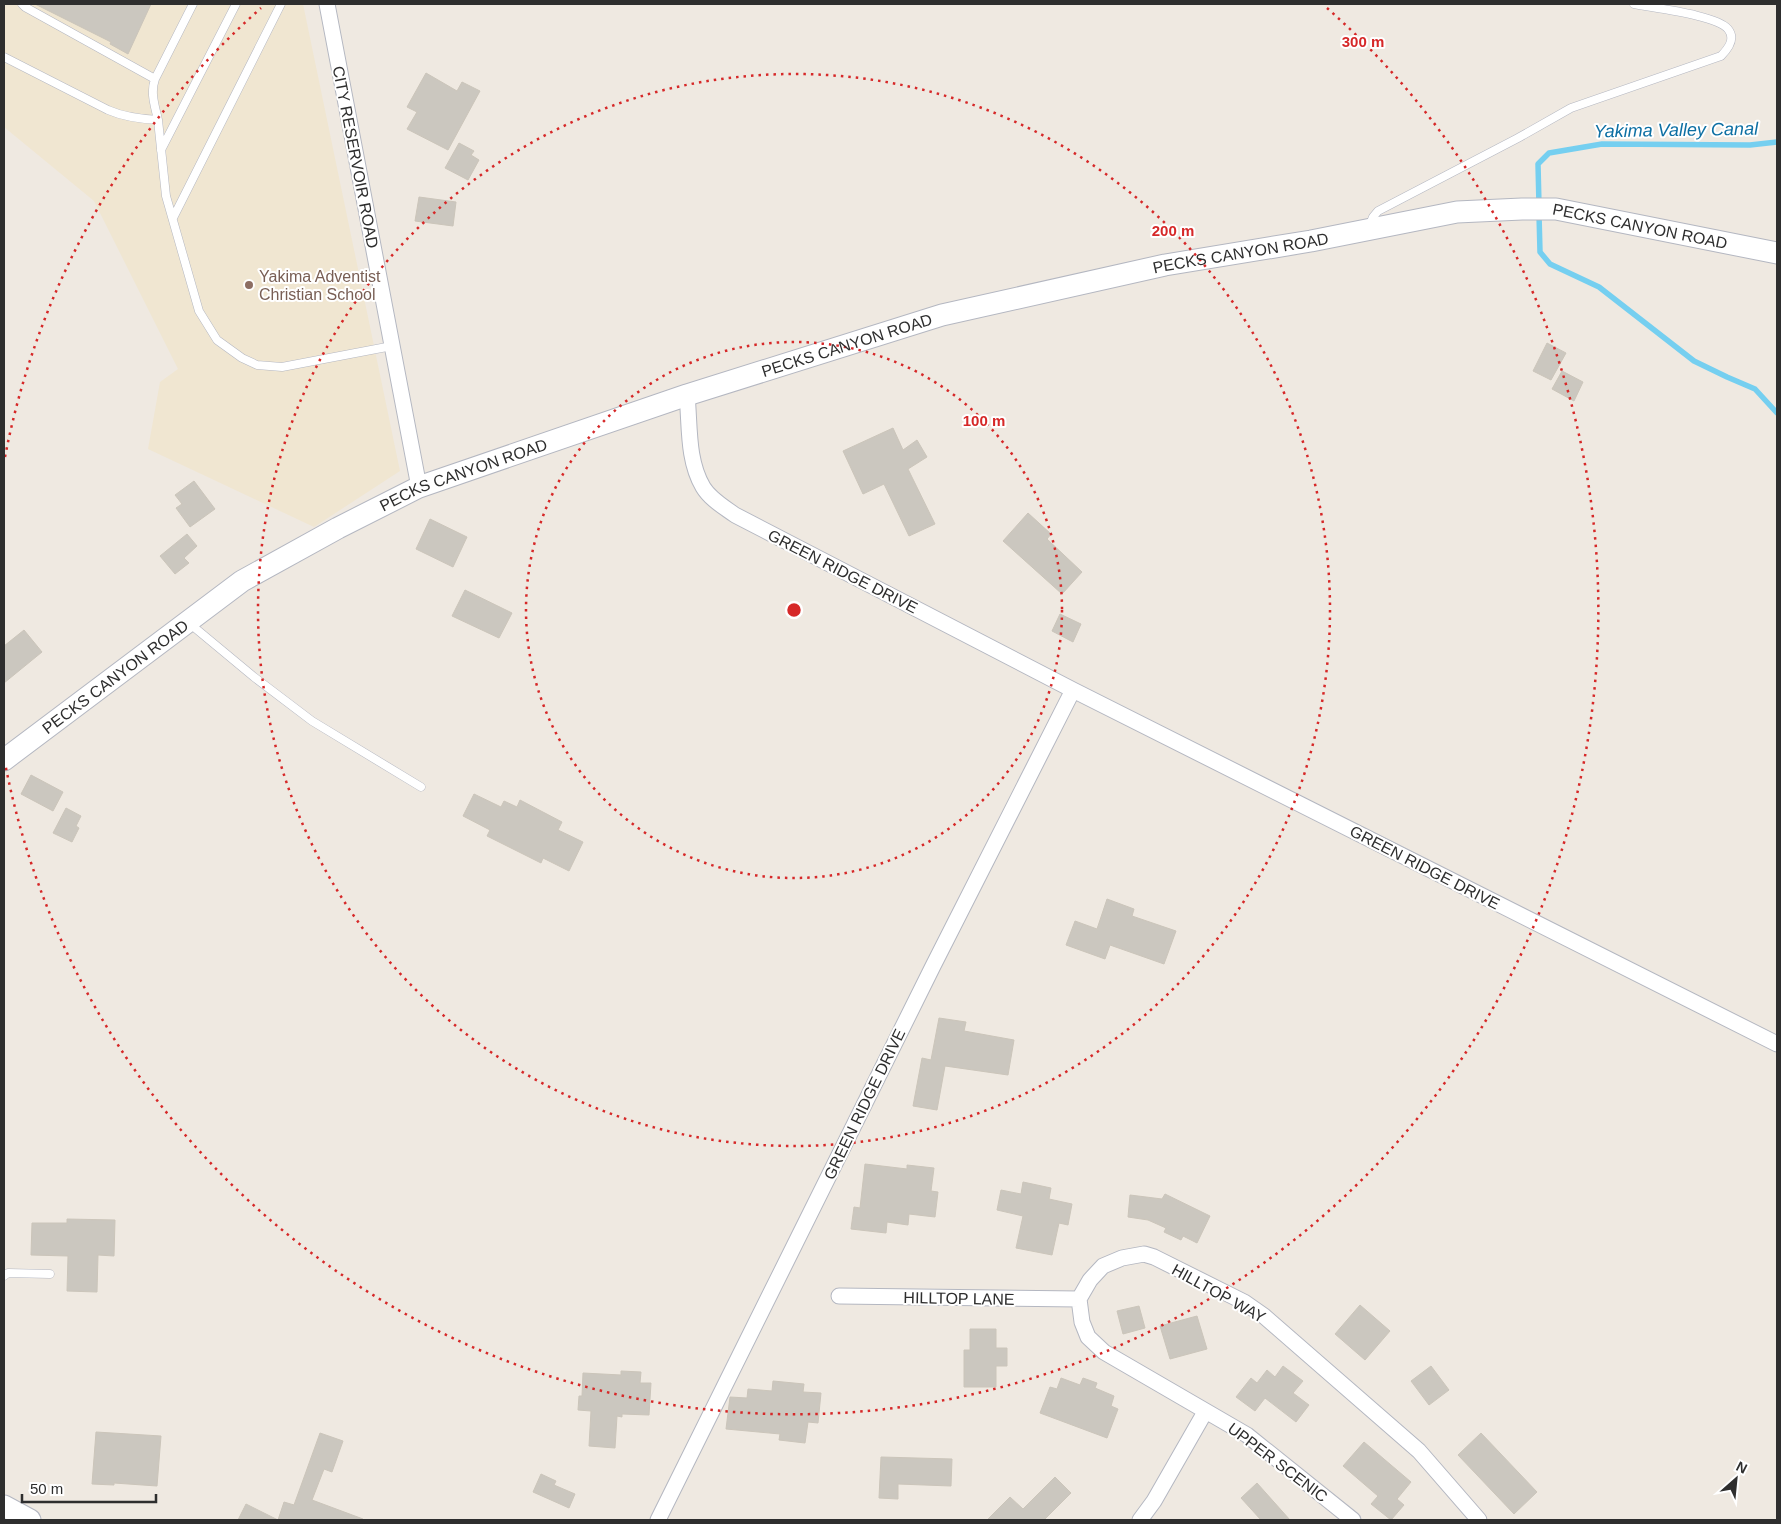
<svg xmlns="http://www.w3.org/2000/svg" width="1781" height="1524" font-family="Arial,sans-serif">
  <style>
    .education { fill: #f0e6d1 }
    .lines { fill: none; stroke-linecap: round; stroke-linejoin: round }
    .stream { stroke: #75cff0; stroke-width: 5.5 }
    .building { fill: #cbc7bf; stroke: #cbc5ba }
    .lane-casing { stroke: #b4b7c1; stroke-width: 9 }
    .street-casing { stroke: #b4b7c1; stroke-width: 17 }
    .secondary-casing { stroke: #b4b7c1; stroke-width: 23 }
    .lane { stroke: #fff; stroke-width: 8 }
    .street { stroke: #fff; stroke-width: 15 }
    .secondary { stroke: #fff; stroke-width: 21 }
    .ring { fill: none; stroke: #d62828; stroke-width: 2.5; stroke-dasharray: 2.5 5 }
    .education-dot { fill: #8d6e63; stroke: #fff; stroke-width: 2 }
    .labels { text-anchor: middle; stroke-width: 4; stroke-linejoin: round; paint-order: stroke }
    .street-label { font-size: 16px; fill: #2e2e2e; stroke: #fff }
    .education-label { font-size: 16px; fill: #785e54; stroke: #fff; text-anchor: start }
    .water-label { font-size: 18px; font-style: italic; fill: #0d6fa3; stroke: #fff }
    .centre { fill: #d62828; stroke: #fff; stroke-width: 2.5 }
    .ring-label { font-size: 15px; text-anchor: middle; font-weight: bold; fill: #d62828; stroke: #fff; stroke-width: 4; stroke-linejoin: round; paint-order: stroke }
  </style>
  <rect width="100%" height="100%" fill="#efe9e1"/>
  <path class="education" d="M4 4H303L400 471 314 527 148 449 160 382 178 369 94 201 4 127Z"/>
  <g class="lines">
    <path class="stream" d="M1539 205 1538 164 1549 153 1602 144 1750 145 1777 142
      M1539 214 1540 252 1550 264 1599 287 1694 361 1727 377 1755 389 1777 413"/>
  </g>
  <path class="building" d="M35 4H151L128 54 110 44 111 42Z
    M426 73 457 91 462 82 480 91 448 150 407 129 417 112 407 107Z
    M459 143 474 151 471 155 479 160 468 180 445 168Z
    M419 197 456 202 453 226 415 221Z
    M1547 343 1566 353 1551 380 1533 371Z
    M1562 371 1583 382 1574 401 1552 389Z
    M893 428 903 450 917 440 927 457 908 469 935 524 909 536 884 484 863 494 843 451Z
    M194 481 215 509 190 527 176 508 182 504 175 495Z
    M1028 513 1051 534 1047 539 1082 572 1062 594 1003 541Z
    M430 519 467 537 453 567 416 549Z
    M187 534 197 546 184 558 189 563 175 574 160 556Z
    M465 590 512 613 499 638 452 616Z
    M1060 614 1081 624 1073 642 1052 631Z
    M24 630 42 652 4 683V646Z
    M31 775 63 792 53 811 21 794Z
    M474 794 501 807 504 801 517 807 520 800 562 822 558 830 583 842 569 871 543 858 541 863 487 836 490 830 463 816Z
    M66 808 81 816 76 826 79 828 72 842 53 833Z
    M1107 899 1134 909 1132 916 1176 931 1164 964 1110 945 1105 959 1066 945 1075 921 1097 929Z
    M939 1018 966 1022 964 1031 1014 1040 1008 1075 945 1066 937 1110 913 1106 922 1058 931 1060Z
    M865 1164 907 1169V1165L934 1168 931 1191 938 1192 935 1217 909 1214 908 1225 887 1222 886 1233 851 1229 854 1207 860 1208Z
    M1023 1182 1051 1188 1049 1199 1072 1204 1068 1225 1059 1223 1052 1255 1016 1248 1023 1216 997 1210 1001 1190 1021 1194Z
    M1165 1194 1210 1216 1197 1243 1183 1236 1181 1240 1164 1232 1166 1228 1148 1220 1128 1217 1130 1195 1162 1199Z
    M67 1219 115 1220 114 1256 98 1255 97 1292 67 1291 68 1256 31 1255 32 1223H67Z
    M1360 1305 1390 1331 1365 1360 1335 1334Z
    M1139 1306 1145 1328 1123 1334 1117 1311Z
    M1197 1316 1207 1349 1170 1359 1160 1326Z
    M970 1329H996V1348H1007V1366H996V1387H964V1350H970Z
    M1283 1366 1303 1381 1293 1393 1309 1405 1296 1422 1265 1398 1255 1411 1236 1397 1251 1378 1257 1383 1267 1370 1275 1377Z
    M1431 1366 1449 1390 1429 1405 1411 1381Z
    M621 1371 641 1372 640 1383H651L649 1415 622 1414V1417L617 1416 615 1448 589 1446 591 1411 578 1410 579 1396H582L583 1373 621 1375Z
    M1061 1378 1080 1385 1083 1378 1097 1383 1095 1388 1114 1396 1111 1406 1118 1409 1107 1438 1040 1413 1050 1387 1057 1389Z
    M773 1381 804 1384 803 1392 821 1393 818 1423 808 1422 805 1443 779 1440 780 1434 726 1429 730 1397 747 1398 748 1389 772 1391Z
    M96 1432 161 1436 157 1486 114 1483V1485L92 1484Z
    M320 1433 343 1441 332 1472 324 1469 312 1500 363 1519V1520H238L246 1504 278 1520 284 1502 294 1505Z
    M1481 1433 1537 1492 1514 1514 1458 1455Z
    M1364 1442 1411 1482 1397 1499 1404 1505 1391 1520 1371 1504 1378 1496 1343 1466Z
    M881 1457 952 1459 951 1486 898 1484V1499L879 1498Z
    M541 1474 556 1481 554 1485 575 1494 569 1508 533 1492Z
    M1055 1477 1071 1493 1044 1520H987L1010 1497 1023 1509Z
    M1257 1483 1290 1520H1261L1241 1498Z"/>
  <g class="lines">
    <g class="lane-casing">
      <path id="lane" d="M22 4 25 7 155 79
        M4 57 108 110C124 117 140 119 158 120L166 196 199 311 217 340 242 358 257 365 282 367 392 346
        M158 120C155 106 150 93 155 79L193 4
        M161 150 236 4
        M173 218 281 4
        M1369 227 1373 217 1378 211 1518 138 1571 108 1721 56C1728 49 1736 39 1728 29 1717 15 1653 8 1634 4
        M189 623 254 677 312 721 421 787
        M4 1276 8 1273 50 1274"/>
    </g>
    <g class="street-casing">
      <path id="street" d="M327 4 419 487
        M687 395C690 425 687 460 703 487 710 499 724 507 735 515L1073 690 1777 1044
        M839 1296 1079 1299
        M658 1520 933 966 1073 690
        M1140 1520 1154 1501 1205 1412
        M1353 1520 1247 1435 1104 1352 1088 1337 1082 1322 1079 1299 1090 1280 1103 1266 1122 1258 1144 1254 1154 1257 1244 1302 1264 1316 1419 1451 1479 1520"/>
    </g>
    <g class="secondary-casing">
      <g id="secondary">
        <path id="s1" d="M4 760 242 581 338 528 419 487 687 395 942 315 1165 265 1311 241 1457 212 1522 209H1556L1777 253"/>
        <path d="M4 1506 30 1520"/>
      </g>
    </g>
    <use href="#lane" class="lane"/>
    <use href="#street" class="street"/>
    <use href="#secondary" class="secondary"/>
  </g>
  <g class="ring">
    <circle cx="794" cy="610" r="268"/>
    <circle cx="794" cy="610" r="536"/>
    <path d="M5 457A804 804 0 0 1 261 8M1327 8A804 804 0 1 1 5 763"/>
  </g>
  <circle class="education-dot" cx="249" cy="285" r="5"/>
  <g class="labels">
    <g class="street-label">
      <text transform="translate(356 157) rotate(79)" y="6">CITY RESERVOIR ROAD</text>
      <text dy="6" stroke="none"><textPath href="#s1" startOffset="1759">PECKS CANYON ROAD</textPath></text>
      <text dy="6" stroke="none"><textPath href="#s1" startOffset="1354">PECKS CANYON ROAD</textPath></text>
      <text dy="6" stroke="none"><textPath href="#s1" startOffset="949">PECKS CANYON ROAD</textPath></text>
      <text dy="6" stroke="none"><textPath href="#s1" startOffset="544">PECKS CANYON ROAD</textPath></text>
      <text transform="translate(843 571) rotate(27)" y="6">GREEN RIDGE DRIVE</text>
      <text dy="6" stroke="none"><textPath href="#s1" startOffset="139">PECKS CANYON ROAD</textPath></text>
      <text transform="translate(1425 867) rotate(27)" y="6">GREEN RIDGE DRIVE</text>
      <text transform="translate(864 1104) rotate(-64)" y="6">GREEN RIDGE DRIVE</text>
      <text transform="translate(1219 1293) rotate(29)" y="6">HILLTOP WAY</text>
      <text transform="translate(959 1298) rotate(1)" y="6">HILLTOP LANE</text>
      <text transform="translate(1278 1462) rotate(37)" y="6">UPPER SCENIC</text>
    </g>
    <g class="education-label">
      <text x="259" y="282">Yakima Adventist<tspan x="259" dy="18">Christian School</tspan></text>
    </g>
    <g class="water-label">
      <text transform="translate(1676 130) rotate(-1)" y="6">Yakima Valley Canal</text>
    </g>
  </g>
  <circle cx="794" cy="610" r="8" class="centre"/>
  <g class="ring-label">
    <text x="1363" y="47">300 m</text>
    <text x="1173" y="236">200 m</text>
    <text x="984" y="426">100 m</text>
  </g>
  <rect width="1781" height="1524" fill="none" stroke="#2e2e2e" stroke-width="10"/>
  <g transform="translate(1736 1479) rotate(27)" stroke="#ffffff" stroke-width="4" paint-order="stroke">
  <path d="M0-4L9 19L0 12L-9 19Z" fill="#2e2e2e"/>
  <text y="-8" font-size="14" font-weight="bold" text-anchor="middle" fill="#2e2e2e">N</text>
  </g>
  <path d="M22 1494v8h134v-8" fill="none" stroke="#2e2e2e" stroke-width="2.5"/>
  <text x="30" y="1494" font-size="15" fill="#2e2e2e" stroke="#ffffff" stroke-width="4" paint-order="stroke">50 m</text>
</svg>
